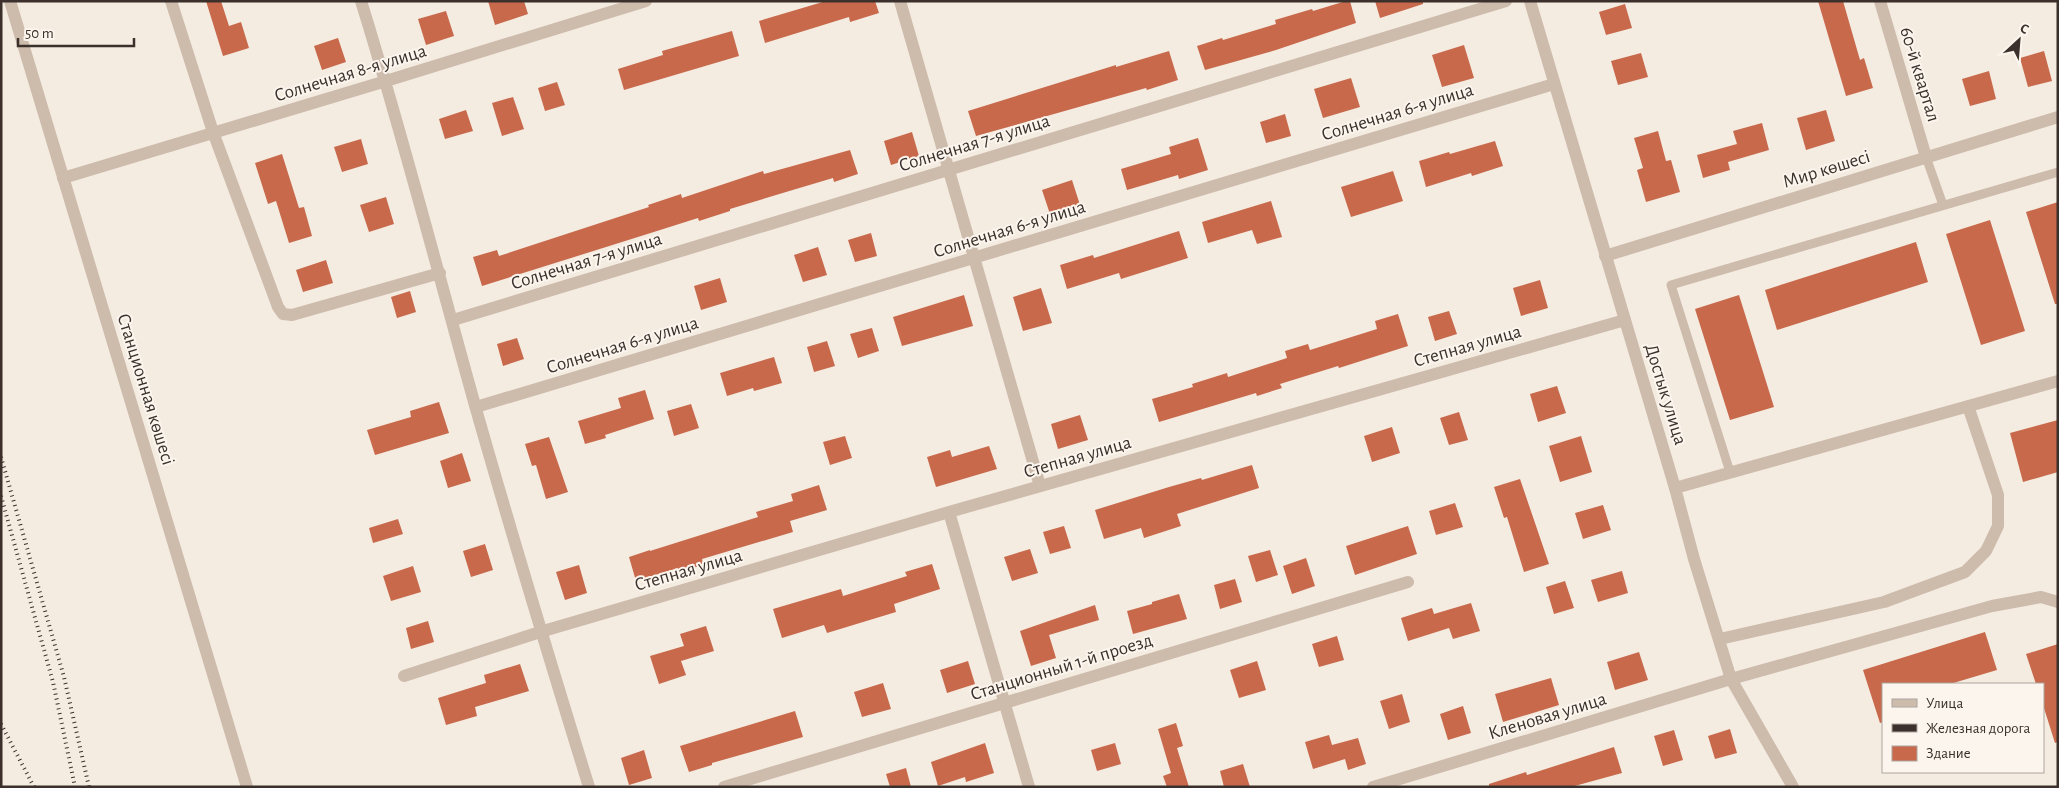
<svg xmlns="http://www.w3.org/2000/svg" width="2059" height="788" font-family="'Alegreya Sans',sans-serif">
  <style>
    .building { fill: #c8694b }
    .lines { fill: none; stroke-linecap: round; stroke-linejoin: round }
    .service { stroke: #cdbbac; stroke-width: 9 }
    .minor { stroke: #cdbbac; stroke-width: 12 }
    .tertiary { stroke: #cdbbac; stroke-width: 12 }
    .rail { stroke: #3b302b; stroke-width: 4; stroke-dasharray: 1 4; stroke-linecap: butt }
    .labels { text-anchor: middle; stroke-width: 4; stroke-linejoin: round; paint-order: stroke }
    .street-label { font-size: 19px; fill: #3b302b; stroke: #fbf5ee }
  </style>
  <rect width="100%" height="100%" fill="#f4ebe1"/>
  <path class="building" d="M206 1H221L229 26 241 22 249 48 223 56Z
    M488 1H524L528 14 495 25Z
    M826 1H875L879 13 850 22 849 17 765 43 759 21Z
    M1346 1H1350L1356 23 1276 50 1205 70 1197 46 1222 38 1223 40 1276 24 1275 20 1312 9 1313 11Z
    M1375 1H1423V4L1380 18Z
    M1818 1H1843L1860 60 1864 58 1873 88 1846 96Z
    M1625 4 1632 28 1606 35 1599 12Z
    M446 11 454 36 426 45 418 19Z
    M732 31 739 56 624 90 618 69 663 55 662 51Z
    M338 38 346 62 322 70 314 46Z
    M1464 45 1474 78 1442 87 1432 55Z
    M1169 51 1178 80 1147 90 1146 88 976 136 968 111 1116 65V67Z
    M2044 51 2052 81 2028 87 2020 58Z
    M1641 53 1648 77 1618 85 1611 61Z
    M1989 71 1996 99 1970 106 1962 79Z
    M1351 78 1360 107 1323 118 1314 89Z
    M557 82 565 105 545 111 538 88Z
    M513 97 524 129 502 136 492 103Z
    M466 110 473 131 445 139 439 119Z
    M1826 110 1835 141 1806 150 1797 118Z
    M1285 114 1291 136 1266 143 1260 122Z
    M1762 123 1769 150 1728 162 1730 170 1703 178 1697 155 1737 144 1733 131Z
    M1658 131 1666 161 1671 160 1680 192 1646 202 1637 170 1643 168 1634 138Z
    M912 132 919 156 891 165 884 141Z
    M1198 138 1208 170 1179 179 1178 175 1127 190 1121 169 1171 154 1169 147Z
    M361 139 368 164 342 172 334 147Z
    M1495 141 1503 166 1472 176 1471 173 1426 187 1419 161 1449 152 1450 154Z
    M850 150 858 174 834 182 833 178 786 192 730 209V211L699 221 698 218 657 231 482 286 473 257 497 250 499 256 649 207 648 205 681 194 682 198 763 171 764 174Z
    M282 154 299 208 304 207 312 236 289 243 276 201 268 204 255 163Z
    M1393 171 1403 201 1351 217 1341 187Z
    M1072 180 1080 205 1050 214 1042 190Z
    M386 197 394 224 369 232 360 205Z
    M1271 201 1282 237 1257 244 1252 230 1208 243 1202 222Z
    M2058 202V304H2055L2026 212Z
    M1990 220 2025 331 1981 345 1946 234Z
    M1179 231 1188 258 1121 279 1119 273 1067 289 1060 265 1093 255 1094 258Z
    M871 233 877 256 855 262 848 240Z
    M1916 242 1928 282 1777 330 1765 290Z
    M818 247 827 275 803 282 794 255Z
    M326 260 333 283 303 292 296 270Z
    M720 278 727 302 701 310 694 286Z
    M1540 280 1548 308 1521 316 1513 288Z
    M1041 288 1052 323 1023 331 1013 297Z
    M410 291 416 312 397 318 391 297Z
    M964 295 973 326 902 346 893 317Z
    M1739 295 1774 407 1730 420 1695 309Z
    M1449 311 1457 334 1435 341 1428 317Z
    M1398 314 1408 346 1339 368 1338 366 1280 384 1282 388 1257 396 1256 393 1159 422 1152 399 1193 387 1192 384 1227 373 1228 377 1287 358 1285 351 1308 344 1310 350 1377 329 1375 321Z
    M872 328 879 351 858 358 850 334Z
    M517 338 524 359 503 366 497 344Z
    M827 341 835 366 814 372 807 347Z
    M774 357 782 383 754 391 753 388 727 396 720 373Z
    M1557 386 1566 413 1538 422 1530 394Z
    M645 390 654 419 605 435 606 438 585 444 578 421 621 408 618 398Z
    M439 402 449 433 375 455 367 430 411 417 410 411Z
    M691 404 699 428 674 436 667 411Z
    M1459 412 1468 440 1449 445 1440 418Z
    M1080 415 1088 440 1058 449 1051 424Z
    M2058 420V472L2023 482 2010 433Z
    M1392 427 1400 453 1372 462 1364 436Z
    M845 436 852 458 830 465 823 442Z
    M1581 436 1592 472 1560 482 1549 446Z
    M549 437 568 492 546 499 536 465 532 466 525 444Z
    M989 446 997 469 936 487 927 457 950 450 952 457Z
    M462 453 471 481 448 488 440 461Z
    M1252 465 1259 488 1177 514 1181 526 1144 538 1141 528 1104 539 1095 510 1169 487 1201 478 1202 480Z
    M1520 479 1549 564 1524 572 1507 517 1504 518 1494 487Z
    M819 485 827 510 790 521 793 532 702 559 703 565 679 572 678 568 636 581 629 557 650 550V551L758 517 756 512 793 501 791 494Z
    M1455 503 1463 527 1436 535 1429 511Z
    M1603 505 1611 530 1583 539 1575 513Z
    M398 519 403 534 373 543 369 528Z
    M1064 526 1071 548 1050 554 1043 532Z
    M1408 526 1417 554 1355 575 1346 546Z
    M485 544 493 570 471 577 463 551Z
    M1030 549 1038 573 1012 581 1004 557Z
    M1270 550 1278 575 1256 582 1248 556Z
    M1306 558 1315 586 1292 594 1283 566Z
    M932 564 940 589 894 604 896 612 827 633 824 625 782 638 773 609 841 589 843 596 907 576 905 572Z
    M579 565 587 593 565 600 556 572Z
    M413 566 421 592 391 601 383 576Z
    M1622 571 1628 593 1598 602 1591 580Z
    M1235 579 1242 602 1220 609 1214 585Z
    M1565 581 1574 608 1554 614 1546 587Z
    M1179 594 1187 619 1133 634 1127 611 1152 604V602Z
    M1471 603 1480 631 1453 639 1449 628 1408 641 1401 618 1432 608 1434 614Z
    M1095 605 1099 620 1049 635 1056 658 1031 666 1020 631Z
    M428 621 434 642 411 649 406 628Z
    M706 626 714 651 681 661 686 675 659 684 650 656 684 646 680 634Z
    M1985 632 1997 670 1950 684H1883V722L1880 723 1863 670Z
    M1337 636 1344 660 1319 667 1312 644Z
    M2058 644V742L2055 743 2043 705V684H2036L2026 654Z
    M1639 652 1648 680 1615 690 1607 662Z
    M968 661 975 684 947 693 940 670Z
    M1257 661 1266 690 1239 698 1230 670Z
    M520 664 529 691 475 707 477 716 446 725 438 698 486 683 484 675Z
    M1551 678 1559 705 1503 722 1495 694Z
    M883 683 891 709 862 717 854 692Z
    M1402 694 1410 722 1389 729 1380 701Z
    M1463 706 1471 733 1448 740 1440 714Z
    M795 711 803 737 712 763V765L689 772 680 746Z
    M1176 723 1183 746 1177 748 1189 787H1167L1163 776 1171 773 1158 729Z
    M1730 729 1737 753 1715 759 1708 736Z
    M1674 730 1683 760 1663 766 1654 736Z
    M1329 735 1332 745 1358 738 1366 764 1348 770 1345 759 1313 769 1305 742Z
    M985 743 994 773 966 782 965 777 938 786 931 762Z
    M1115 743 1121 764 1097 771 1091 750Z
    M1614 747 1622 773 1571 787H1489V784L1526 772 1527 775Z
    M644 750 652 778 629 785 621 758Z
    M1243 764 1250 787H1224L1220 771Z
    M906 768 911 787H890L886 774Z"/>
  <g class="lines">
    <path class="service" d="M1926 157 1943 205
      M1730 472 1671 285 2058 172"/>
    <path class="minor" d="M171 1 213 132 278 307 283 314 292 315 440 273
      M361 1C403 136 438 273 476 409 512 535 550 661 589 787
      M900 1 1040 486
      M1880 1 1926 157
      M63 178 386 81 646 1
      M1605 256 2058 117
      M453 320 1506 1
      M476 407 1554 84
      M1675 488 2058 381
      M949 512 1029 787
      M1720 639 1884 602 1965 572 1986 551 1998 526V495L1968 406
      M404 676 540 632 949 512 1625 320
      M724 787 1408 582
      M1373 787 1731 679 1992 606 2041 597 2058 602"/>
    <path class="tertiary" d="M10 1 247 787
      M1530 1 1675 488 1694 559 1731 679 1793 787"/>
    <path class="rail" d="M1 457 64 677 89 787
      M1 496 53 682 75 787
      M1 724 34 787"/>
  </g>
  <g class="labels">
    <g class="street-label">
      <text transform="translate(350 72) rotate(-17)" y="7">Солнечная 8-я улица</text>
      <text transform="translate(1921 74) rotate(73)" y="7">60-й квартал</text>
      <text transform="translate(1397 111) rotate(-17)" y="7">Солнечная 6-я улица</text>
      <text transform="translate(974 142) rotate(-17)" y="7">Солнечная 7-я улица</text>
      <text transform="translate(1826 168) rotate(-17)" y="7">Мир көшесі</text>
      <text transform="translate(1009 228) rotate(-17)" y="7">Солнечная 6-я улица</text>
      <text transform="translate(586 260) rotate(-17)" y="7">Солнечная 7-я улица</text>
      <text transform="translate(622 344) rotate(-17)" y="7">Солнечная 6-я улица</text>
      <text transform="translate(1467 345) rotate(-16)" y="7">Степная улица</text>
      <text transform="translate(147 389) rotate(73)" y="7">Станционная көшесі</text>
      <text transform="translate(1667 394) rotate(73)" y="7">Достык улица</text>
      <text transform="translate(1077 456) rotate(-16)" y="7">Степная улица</text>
      <text transform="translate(688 569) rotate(-16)" y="7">Степная улица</text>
      <text transform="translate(1061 666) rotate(-17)" y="7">Станционный 1-й проезд</text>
      <text transform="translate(1547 715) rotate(-17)" y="7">Кленовая улица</text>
    </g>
  </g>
  <rect width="2059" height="788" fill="none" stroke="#3b302b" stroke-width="5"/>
  <rect x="1882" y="683" width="162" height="90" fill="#fbf5ee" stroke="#aea6a0"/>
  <rect x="1892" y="699" width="25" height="8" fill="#cdbbac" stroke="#aea6a0"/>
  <text x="1926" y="708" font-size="15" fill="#3b302b">Улица</text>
  <rect x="1892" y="724" width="25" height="8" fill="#3b302b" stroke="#aea6a0"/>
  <text x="1926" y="733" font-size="15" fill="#3b302b">Железная дорога</text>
  <rect x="1892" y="746" width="25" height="15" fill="#c8694b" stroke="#aea6a0"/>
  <text x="1926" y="758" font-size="15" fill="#3b302b">Здание</text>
  <g transform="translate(2019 40) rotate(26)" stroke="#fbf5ee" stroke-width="4" paint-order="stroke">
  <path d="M0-4L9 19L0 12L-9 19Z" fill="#3b302b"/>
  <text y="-8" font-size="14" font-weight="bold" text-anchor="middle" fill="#3b302b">С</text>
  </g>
  <path d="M18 38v8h116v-8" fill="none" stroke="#3b302b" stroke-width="2.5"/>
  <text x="25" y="38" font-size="15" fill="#3b302b" stroke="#fbf5ee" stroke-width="4" paint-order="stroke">50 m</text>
</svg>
